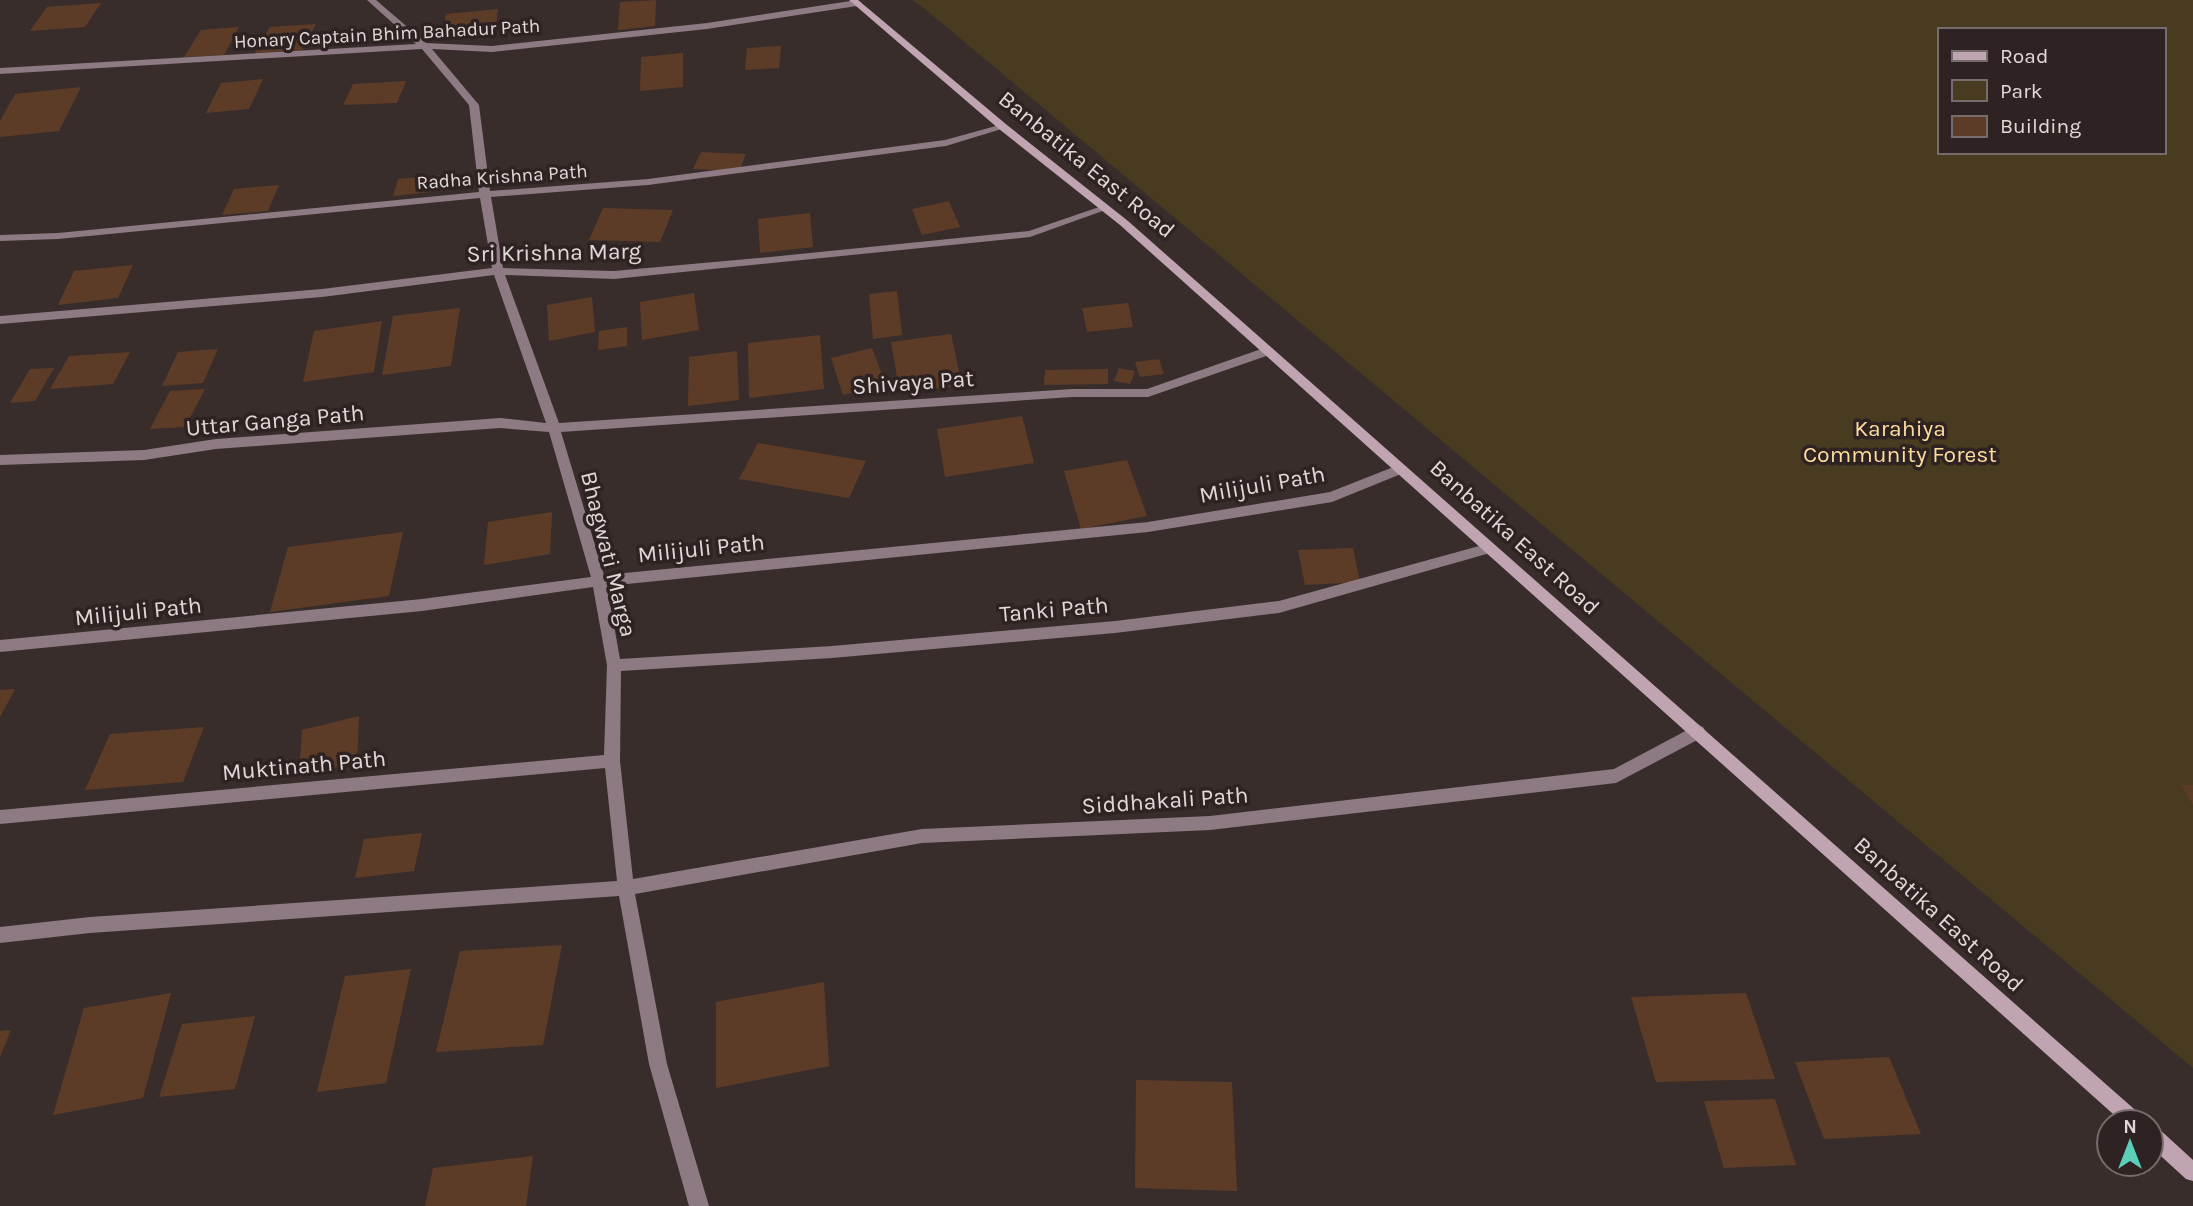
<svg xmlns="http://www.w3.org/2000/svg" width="2193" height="1206" font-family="Karla,sans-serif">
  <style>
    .green { fill: #483b1f; fill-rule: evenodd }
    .building { fill: #5d3c27 }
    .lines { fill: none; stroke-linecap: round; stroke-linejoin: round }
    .street { fill: #8d7a83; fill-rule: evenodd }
    .secondary { fill: #c1a4b2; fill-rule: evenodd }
    .labels { text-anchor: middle; stroke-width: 7; stroke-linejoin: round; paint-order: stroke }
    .far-street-label { font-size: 19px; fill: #e1d9d8; stroke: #2e2322 }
    .street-label { font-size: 23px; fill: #e1d9d8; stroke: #2e2322 }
    .park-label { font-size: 23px; fill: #fddd9e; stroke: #2e2322 }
  </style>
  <rect width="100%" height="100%" fill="#392d2c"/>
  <path class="green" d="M913 0H2193V1068L926 10ZM1939 30H2163V152H1939Z"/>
  <path class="building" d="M656 0 655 26 618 30 620 2Z
    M101 3 85 27 30 31 47 7Z
    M498 9 495 34 442 40 446 14Z
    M316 24 302 50 255 53 270 27Z
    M239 27 224 55 184 57 201 30Z
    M781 46 779 68 745 70 747 48Z
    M683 53V87L640 91 641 57Z
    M263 79 249 109 206 113 221 83Z
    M406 81 397 103 343 105 353 84Z
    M81 87 59 131 0 137V121L15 94Z
    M701 152 746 154 739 171 693 169Z
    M452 174 449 190 393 196 398 179Z
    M279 185 268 211 222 215 234 189Z
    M949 201 960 227 922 235 912 209Z
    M603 208 673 210 660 242 589 240Z
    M810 213 813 247 760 253 758 219Z
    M133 265 118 298 58 305 74 271Z
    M897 291 902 335 873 339 869 294Z
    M694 293 699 330 642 340 640 302Z
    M592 297 595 332 549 341 547 305Z
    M1128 303 1133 327 1087 332 1082 308Z
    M460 308 451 366 382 375 393 316Z
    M382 321 374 372 303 382 314 331Z
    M627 327V346L598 350 599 331Z
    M951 334 962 385 900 394 891 342Z
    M820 335 824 389 749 398 748 343Z
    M872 348 886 385 843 395 831 358Z
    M218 349 203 383 162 386 178 352Z
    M737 351 739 400 688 406 689 357Z
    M130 352 113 384 50 389 69 356Z
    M1159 359 1164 374 1140 377 1135 362Z
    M54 368 35 401 10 403 30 369Z
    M1119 368 1135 371 1130 384 1114 381Z
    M1108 369V384L1044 385 1045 370Z
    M205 389 185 427 150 429 170 391Z
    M1022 416 1034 463 945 477 937 429Z
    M758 443 866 461 849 498 739 479Z
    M1127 460 1147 516 1081 529 1064 471Z
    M552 512 550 554 484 565 488 522Z
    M403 532 389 596 270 612 288 547Z
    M1353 548 1360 582 1305 585 1298 550Z
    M15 689 0 717V690Z
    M359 716 357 762 299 777 302 730Z
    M204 727 183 782 85 790 110 734Z
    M2181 785H2193V805Z
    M422 833 414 871 355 878 364 839Z
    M562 945 543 1045 436 1052 460 951Z
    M411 969 386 1083 317 1092 345 976Z
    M824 982 829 1066 716 1088V1002Z
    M171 993 143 1098 53 1115 84 1008Z
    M1746 993 1775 1079 1656 1082 1631 997Z
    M255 1016 235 1089 159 1097 182 1024Z
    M11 1030 0 1057V1031Z
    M1889 1057 1921 1134 1824 1139 1795 1062Z
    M1136 1080 1232 1082 1237 1191 1135 1188Z
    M1775 1099 1796 1165 1724 1168 1704 1101Z
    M533 1156 526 1206H425L433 1168Z"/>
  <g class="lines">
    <path class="street" d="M367 0H376L426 43 492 46 707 23 857 0 862 3 857 6 707 29 492 52 432 49 479 105 490 191 648 179 945 140 1003 124 1008 127 946 146 648 185 491 197 503 268 614 271 770 257 1029 231 1102 206 1106 205 1111 208 1030 237 614 279 505 275 559 423 1072 389H1147L1264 348H1272L1274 351 1272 354 1148 397H1072L561 432 604 575 1148 522 1330 492 1401 464 1407 469 1406 472 1332 502 1148 532 607 586 620 659 832 646 1115 621 1279 601 1490 543 1497 548 1490 553 1279 613 1115 633 832 658 621 671 620 761 633 879 922 829 1210 816 1614 769 1693 727 1698 725 1703 727 1706 732 1703 737 1616 783 1210 830 922 843 635 894 667 1064 709 1206H689L649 1064 619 896 90 933 0 943V927L90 917 617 881 605 768 0 824V810L604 755 607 665 593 587 422 611 0 652V640L422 599 591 577 549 432 500 428 216 449 144 460 0 465V455L144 450 216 439 500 418 546 423 494 275 322 297 0 324V316L322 289 492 268 480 198 58 239 0 241V235L58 233 479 192 469 105 422 49 0 74V68L416 44Z"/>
    <path class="secondary" d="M849 0H858L1007 125 1128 221 2142 1116 2145 1122H2122L1120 225 999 129Z
      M2151 1126 2158 1128 2193 1160V1181L2186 1179 2151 1147Z"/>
  </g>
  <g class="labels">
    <g class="far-street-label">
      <text transform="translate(387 33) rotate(-3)" y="7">Honary Captain Bhim Bahadur Path</text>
      <text transform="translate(502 176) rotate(-4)" y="7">Radha Krishna Path</text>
    </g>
    <g class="street-label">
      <text transform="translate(1087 164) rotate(39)" y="8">Banbatika East Road</text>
      <text transform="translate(554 252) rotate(-1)" y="8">Sri Krishna Marg</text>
      <text transform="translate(913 382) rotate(-4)" y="8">Shivaya Pat</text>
      <text transform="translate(275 420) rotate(-5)" y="8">Uttar Ganga Path</text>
      <text transform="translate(1262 484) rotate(-10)" y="8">Milijuli Path</text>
      <text transform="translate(1515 537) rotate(42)" y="8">Banbatika East Road</text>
      <text transform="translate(701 548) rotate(-6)" y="8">Milijuli Path</text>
      <text transform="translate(609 554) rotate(76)" y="8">Bhagwati Marga</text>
      <text transform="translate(1054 609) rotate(-5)" y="8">Tanki Path</text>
      <text transform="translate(138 611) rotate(-6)" y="8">Milijuli Path</text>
      <text transform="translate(304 765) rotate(-5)" y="8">Muktinath Path</text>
      <text transform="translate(1165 800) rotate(-4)" y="8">Siddhakali Path</text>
      <text transform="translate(1939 914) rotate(42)" y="8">Banbatika East Road</text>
    </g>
    <g class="park-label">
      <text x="1900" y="436">Karahiya<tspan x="1900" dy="26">Community Forest</tspan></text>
    </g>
  </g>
  <rect x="1938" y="28" width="228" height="126" fill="#2e2322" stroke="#766c6b" stroke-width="2"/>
  <rect x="1952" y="51" width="35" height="10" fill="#c1a4b2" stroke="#766c6b" stroke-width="2"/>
  <text x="2000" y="63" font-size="21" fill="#e1d9d8">Road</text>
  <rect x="1952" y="80" width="35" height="21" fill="#483b1f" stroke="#766c6b" stroke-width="2"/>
  <text x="2000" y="98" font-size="21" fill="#e1d9d8">Park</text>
  <rect x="1952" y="116" width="35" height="21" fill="#5d3c27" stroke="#766c6b" stroke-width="2"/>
  <text x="2000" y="133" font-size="21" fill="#e1d9d8">Building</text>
  <g transform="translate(2130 1143)"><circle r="33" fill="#2e2322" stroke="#766c6b" stroke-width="2"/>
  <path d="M0-5L12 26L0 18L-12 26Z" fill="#5cceba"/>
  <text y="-10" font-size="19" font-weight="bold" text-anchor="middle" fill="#e1d9d8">N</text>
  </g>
</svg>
